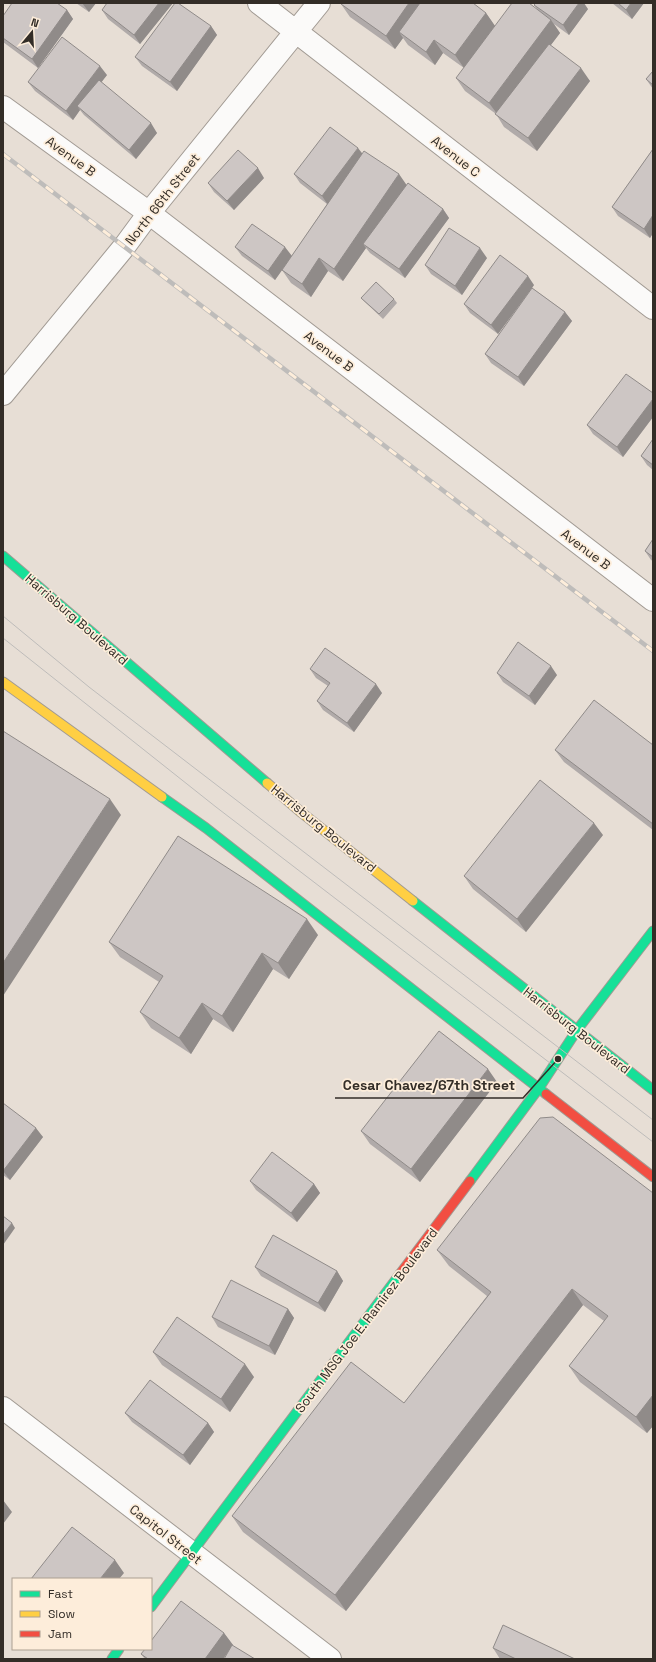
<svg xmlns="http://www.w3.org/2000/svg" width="656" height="1662" font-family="'Space Grotesk',sans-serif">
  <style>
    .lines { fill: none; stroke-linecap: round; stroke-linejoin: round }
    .street-casing { stroke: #a19a93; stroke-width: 24 }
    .fast-casing { stroke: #a19a93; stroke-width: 11 }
    .slow-casing { stroke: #a19a93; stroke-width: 11 }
    .jam-casing { stroke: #a19a93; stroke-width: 11 }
    .street { stroke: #fbfaf9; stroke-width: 22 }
    .fast { stroke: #16e098; stroke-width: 9 }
    .slow { stroke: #ffcf43; stroke-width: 9 }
    .jam { stroke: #f24e42; stroke-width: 9 }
    .tram { stroke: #bebcba; stroke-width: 1 }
    .rail-casing { stroke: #bebcba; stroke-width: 4.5 }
    .rail { stroke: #fdedda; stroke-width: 3; stroke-dasharray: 9; stroke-linecap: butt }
    .wall { fill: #b0aaa9 }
    .shaded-wall { fill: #908b89 }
    .building { fill: #cdc6c4; stroke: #908b89 }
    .labels { text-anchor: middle; stroke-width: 3.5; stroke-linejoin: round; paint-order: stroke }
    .street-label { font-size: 13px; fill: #332d27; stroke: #fdedda }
    .leader { fill: none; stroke: #332d27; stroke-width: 1.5 }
    .callout-dot { fill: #332d27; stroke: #fdedda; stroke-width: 1.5 }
    .callout-label { font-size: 14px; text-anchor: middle; font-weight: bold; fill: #332d27; stroke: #fdedda; stroke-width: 3.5; stroke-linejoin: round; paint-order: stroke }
  </style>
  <rect width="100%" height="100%" fill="#e7ded5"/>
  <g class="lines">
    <g class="street-casing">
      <path id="street" d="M259 3 653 308
        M3 107 149 213 653 600
        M3 394 124 247 149 213 319 3
        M3 1408 330 1659"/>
    </g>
    <g class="fast-casing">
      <path id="fast" d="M3 556 267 783
        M162 797 206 828 546 1094
        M413 901 653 1090
        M470 1181 539 1088 577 1030 653 931
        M151 1607 400 1274
        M112 1659 119 1649"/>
    </g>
    <g class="slow-casing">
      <path id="slow" d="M3 682 162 797
        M267 783 302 813 413 901"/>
    </g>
    <g class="jam-casing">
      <path id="jam" d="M546 1094 653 1177
        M400 1274 470 1181"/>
    </g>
    <use href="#street" class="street"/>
    <use href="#fast" class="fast"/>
    <use href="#slow" class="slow"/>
    <use href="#jam" class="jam"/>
    <path class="tram" d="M3 616 89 687 653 1120
      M3 638 216 807 653 1142"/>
    <g class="rail-casing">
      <path id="rail" d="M3 154 653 651"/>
    </g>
    <use href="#rail" class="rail"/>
  </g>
  <path class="wall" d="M76 3H96L89 12Z
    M173 3 140 44 108 19 102 10Z
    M612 3H644L632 19Z
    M341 4 486 13 495 26 464 68 443 53 435 65 408 45 403 38 395 49 350 17Z
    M534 5 588 9 569 35 554 24 560 33 550 46 590 81 537 151 504 127 496 114 465 91 456 78 537 9Z
    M67 10 73 19 38 68 3 42V16Z
    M211 26 217 35 177 91 142 66 135 57Z
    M653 71V89L646 79Z
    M107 75 101 82 157 133 136 159 84 115 80 110 73 120 35 91 28 82Z
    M653 149V233L650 238 618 216 612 207Z
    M362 154 406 185 443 209 449 218 405 278 370 253 366 248 343 281 328 271 311 297 291 283 282 270 275 280 242 256 235 247 292 256 327 204 300 183 294 174Z
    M264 178 234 210 214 192 208 183Z
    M487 258 462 295 431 274 425 265Z
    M534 285 532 288 565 312 572 321 524 386 491 363 485 354 528 294 498 334 470 313 464 304Z
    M361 298 394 299 397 303 383 319 365 302Z
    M653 393V417L623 457 593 434 587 425Z
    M653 439V470L647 465 641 456Z
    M653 539V561L651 560 645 551Z
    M310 669 382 693 354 732 323 710 317 701 328 686 316 678Z
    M497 673 557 675 535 705 503 682Z
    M653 745V830L564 762 555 750Z
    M603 835 526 932 473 889 464 876Z
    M318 935 289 979 273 969 233 1032 213 1019 191 1054 151 1028 140 1012 159 982 120 957 109 942Z
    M497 1082 420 1182 370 1144 361 1131Z
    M3 1103 43 1137 10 1180 3 1175Z
    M250 1181 314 1184 320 1193 297 1222 256 1190Z
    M653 1193V1426L647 1433 580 1382 569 1366 604 1321 583 1305 346 1611 243 1532 232 1516 404 1403 487 1296 449 1266 437 1250Z
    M255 1267 337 1271 343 1281 325 1312 261 1276Z
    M288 1309 294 1318 275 1355 218 1327 212 1317Z
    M153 1352 254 1377 230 1412 162 1365Z
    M125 1413 208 1423 214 1432 190 1465 132 1422Z
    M224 1633 233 1645 223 1659H145L141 1654Z
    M493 1648 575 1659H500Z"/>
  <path class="shaded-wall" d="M82 3H96L89 12Z
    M159 3H173L140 44 134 35Z
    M409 3H427L399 32 403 38 395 49 386 36Z
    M579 3H584L588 9 569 35 563 25Z
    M631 3H644L632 19 626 10Z
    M67 10 73 19 38 68 32 59Z
    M486 13 495 26 464 68 455 55Z
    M551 20 560 33 498 115 489 103Z
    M211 26 217 35 177 91 170 82Z
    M434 40 443 53 435 65 426 52Z
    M100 66 107 75 81 109 77 106 80 110 73 120 66 111Z
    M581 68 590 81 537 151 528 138Z
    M151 123 157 133 136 159 129 150Z
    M358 148 365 157 328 205 322 196Z
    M258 168 264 178 234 210 227 201Z
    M399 174 408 187 363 244 366 248 343 281 334 269Z
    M443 209 449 218 405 278 399 269Z
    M653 215V233L650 238 644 229Z
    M285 247 292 256 275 280 268 271Z
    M480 248 487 258 462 295 455 286Z
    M319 258 328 271 311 297 302 284Z
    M528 276 534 285 498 334 491 325Z
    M565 312 572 321 524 386 518 377Z
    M653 399V417L623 457 617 447Z
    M551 666 557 675 535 705 529 696Z
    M376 684 382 693 354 732 347 723Z
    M110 799 121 815 3 996V963Z
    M594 823 603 835 526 932 517 919Z
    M307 919 318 935 289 979 278 963Z
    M262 953 273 969 233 1032 222 1016Z
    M202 1003 213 1019 191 1054 179 1038Z
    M488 1069 497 1082 420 1182 411 1169Z
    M36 1128 43 1137 10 1180 3 1171Z
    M314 1184 320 1193 297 1222 291 1213Z
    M12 1223 15 1228 3 1245V1235Z
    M337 1271 343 1281 325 1312 318 1303Z
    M572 1289 583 1305 346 1611 335 1595Z
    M288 1309 294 1318 275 1355 269 1346Z
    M245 1364 254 1377 230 1412 221 1399Z
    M653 1395V1426L647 1433 636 1417Z
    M208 1423 214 1432 190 1465 183 1455Z
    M3 1500 12 1512 3 1524Z
    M115 1560 124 1573 119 1579H100Z
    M224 1633 233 1645 223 1659H205Z"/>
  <path class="building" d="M12 3H57L67 10 32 59 3 38V16Z
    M107 3H159L134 35 102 10Z
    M175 3H178L211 26 170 82 135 57Z
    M342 3H409L386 36 341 4Z
    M420 3H473L486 13 455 55 434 40 426 52 399 32Z
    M512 3H529L551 20 489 103 456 78Z
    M536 3H579L563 25 534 5Z
    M618 3H631L626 10Z
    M62 37 100 66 66 111 28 82Z
    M549 44 581 68 528 138 495 114Z
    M653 71V85L646 79Z
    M99 80 151 123 129 150 77 106Z
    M330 127 358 148 322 196 294 174Z
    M653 149V215L644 229 612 207Z
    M238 150 258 168 227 201 208 183Z
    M364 151 399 174 334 269 319 258 302 284 282 270Z
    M408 183 443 209 399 269 363 244Z
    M252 224 285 247 268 271 235 247Z
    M449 228 480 248 455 286 425 265Z
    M500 255 528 276 491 325 464 304Z
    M376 282 394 299 379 314 361 298Z
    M532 288 565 312 518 377 485 354Z
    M626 374 653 393V399L617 447 587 425Z
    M653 439V465L641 456Z
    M653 539V557L645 551Z
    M518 642 551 666 529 696 497 673Z
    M325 648 376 684 347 723 317 701 330 683 310 669Z
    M594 700 653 745V824L555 750Z
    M3 731 110 799 3 963Z
    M540 780 594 823 517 919 464 876Z
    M178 836 307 919 278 963 262 953 222 1016 202 1003 179 1038 140 1012 163 976 109 942Z
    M439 1031 488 1069 411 1169 361 1131Z
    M3 1103 36 1128 3 1171Z
    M553 1117 653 1193V1395L636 1417 569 1366 608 1316 572 1289 335 1595 232 1516 351 1362 404 1403 491 1292 437 1250 540 1118Z
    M272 1152 314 1184 291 1213 250 1181Z
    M3 1216 12 1223 3 1235Z
    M273 1235 337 1271 318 1303 255 1267Z
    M231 1280 288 1309 269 1346 212 1317Z
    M177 1317 245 1364 221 1399 153 1352Z
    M150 1380 208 1423 183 1455 125 1413Z
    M72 1527 115 1560 100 1579H31Z
    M181 1601 224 1633 205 1659H148L141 1654 145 1649H151V1641Z
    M503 1625 575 1659H516L493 1648Z
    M232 1645 255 1659H224Z"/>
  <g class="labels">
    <g class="street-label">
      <text transform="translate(71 156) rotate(36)" y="5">Avenue B</text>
      <text transform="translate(456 156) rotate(38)" y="5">Avenue C</text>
      <text transform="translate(162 199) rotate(-52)" y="5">North 66th Street</text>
      <text transform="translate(329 351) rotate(37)" y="5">Avenue B</text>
      <text transform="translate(586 549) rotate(37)" y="5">Avenue B</text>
      <text transform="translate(77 619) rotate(41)" y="5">Harrisburg Boulevard</text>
      <text transform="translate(324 828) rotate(39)" y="5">Harrisburg Boulevard</text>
      <text transform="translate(577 1030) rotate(38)" y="5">Harrisburg Boulevard</text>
      <text transform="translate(366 1320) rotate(-53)" y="5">South MSG Joe E. Ramirez Boulevard</text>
      <text transform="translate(166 1534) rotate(38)" y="5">Capitol Street</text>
    </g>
  </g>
  <path class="leader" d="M558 1059L523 1098H335"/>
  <circle class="callout-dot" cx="558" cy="1059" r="4"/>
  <g class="callout-label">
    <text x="429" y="1090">Cesar Chavez/67th Street</text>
  </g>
  <rect width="656" height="1662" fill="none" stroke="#332d27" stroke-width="8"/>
  <rect x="12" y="1578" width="140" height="72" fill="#fdedda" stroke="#aca092"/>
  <rect x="20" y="1591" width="20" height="6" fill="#16e098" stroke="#aca092"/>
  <text x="48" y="1598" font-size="12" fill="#332d27">Fast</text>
  <rect x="20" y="1611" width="20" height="6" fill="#ffcf43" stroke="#aca092"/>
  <text x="48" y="1618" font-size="12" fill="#332d27">Slow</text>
  <rect x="20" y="1631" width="20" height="6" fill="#f24e42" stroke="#aca092"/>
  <text x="48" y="1638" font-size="12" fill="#332d27">Jam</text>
  <g transform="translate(32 32) rotate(18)" stroke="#fdedda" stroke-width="3" paint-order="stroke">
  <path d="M0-3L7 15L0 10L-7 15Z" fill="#332d27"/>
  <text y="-6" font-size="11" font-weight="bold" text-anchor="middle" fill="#332d27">N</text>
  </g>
</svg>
